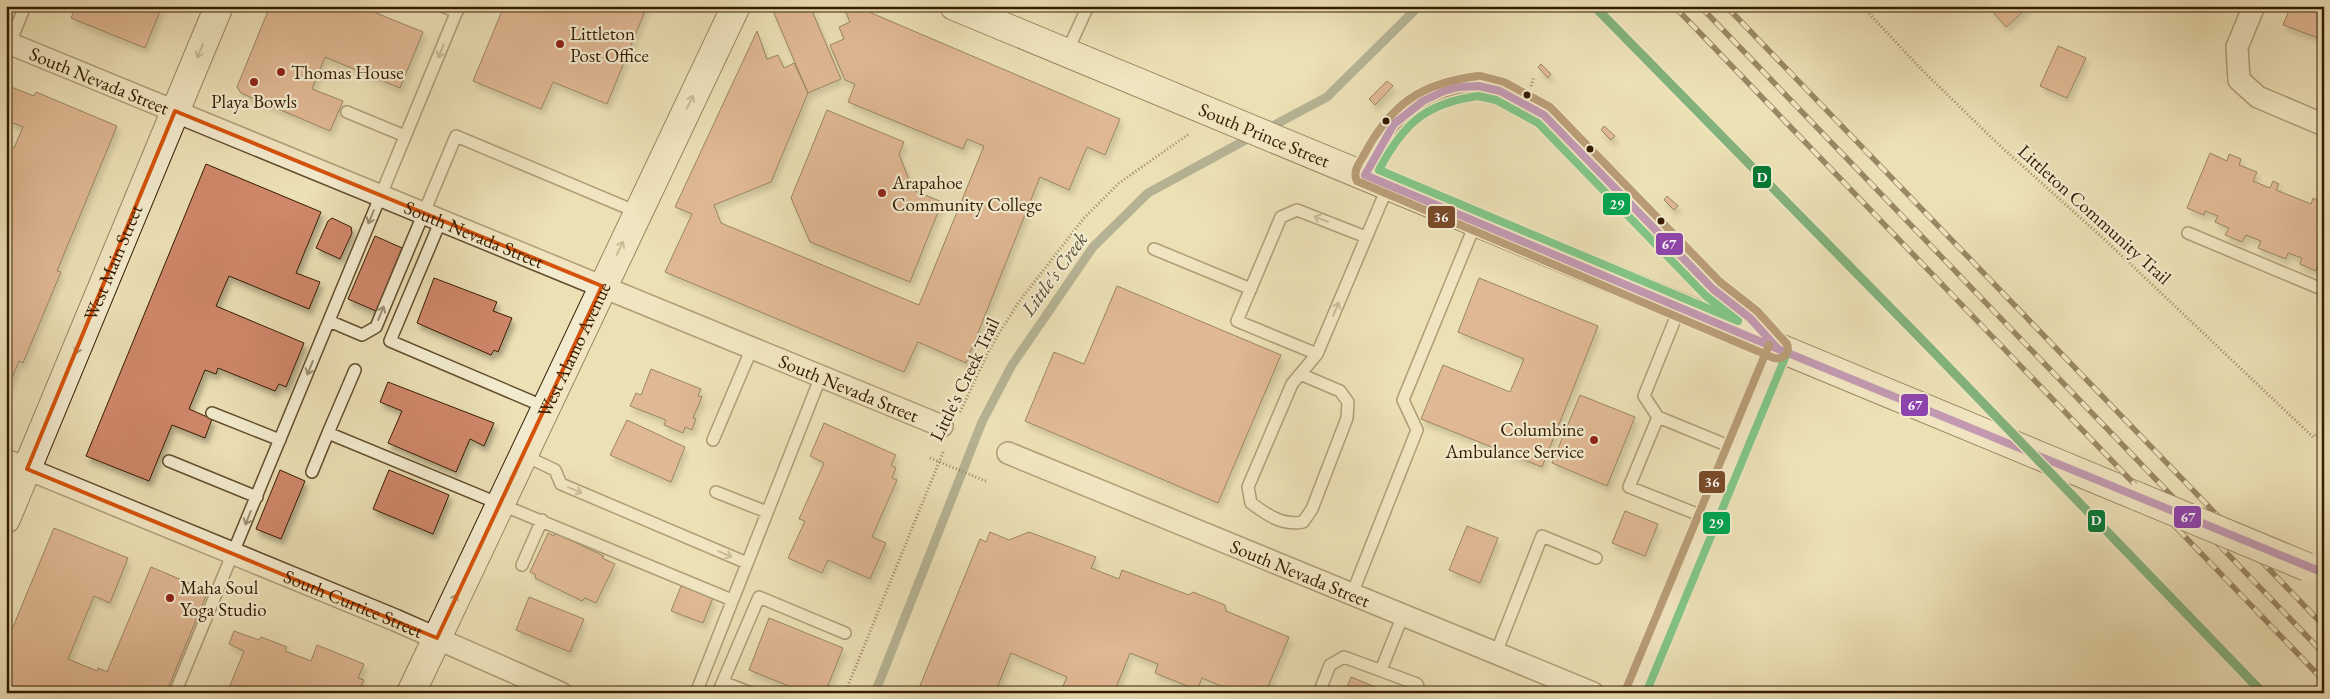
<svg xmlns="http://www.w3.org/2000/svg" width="2330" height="699" font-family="'EB Garamond',serif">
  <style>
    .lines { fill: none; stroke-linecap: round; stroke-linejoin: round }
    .stream { stroke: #727b6c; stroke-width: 9 }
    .building { fill: #d0876a; stroke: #351c00; filter: url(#shadow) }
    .lane-casing { stroke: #634d2d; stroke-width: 14 }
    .street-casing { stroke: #634d2d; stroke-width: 24 }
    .secondary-casing { stroke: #351c00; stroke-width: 30 }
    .path { stroke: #351c00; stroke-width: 3; stroke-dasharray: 1 2.5; stroke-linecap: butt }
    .lane { stroke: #f3ebcf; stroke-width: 11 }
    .street { stroke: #f3ebcf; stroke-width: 21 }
    .secondary { stroke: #f3ebcf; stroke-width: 28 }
    .rail-casing { stroke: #351c00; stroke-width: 5.5 }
    .rail { stroke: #f3ebcf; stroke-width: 4; stroke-dasharray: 11; stroke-linecap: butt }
    .secondary-bridge-casing { stroke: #351c00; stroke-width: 30; stroke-linecap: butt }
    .path-bridge { stroke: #351c00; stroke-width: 3; stroke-dasharray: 1 2.5; stroke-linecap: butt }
    .secondary-bridge { stroke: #f3ebcf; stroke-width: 28 }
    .bus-1-casing { stroke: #f3ebcf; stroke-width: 11 }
    .bus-2-casing { stroke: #f3ebcf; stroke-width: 11 }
    .bus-3-casing { stroke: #f3ebcf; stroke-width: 11 }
    .bus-1 { stroke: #8e44ad; stroke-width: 8 }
    .bus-2 { stroke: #00a651; stroke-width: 8 }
    .bus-3 { stroke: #7a4b2a; stroke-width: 8 }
    .rail-1-casing { stroke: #f3ebcf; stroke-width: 12 }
    .rail-1 { stroke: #047835; stroke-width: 9 }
    .oneway { stroke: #9e8e72 }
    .marked { fill: none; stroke: #d6530b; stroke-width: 4; stroke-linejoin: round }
    .poi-dot { fill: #8f2418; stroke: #f3ebcf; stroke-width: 2 }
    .bus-dot { fill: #351c00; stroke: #f3ebcf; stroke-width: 2 }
    .labels { text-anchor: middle; stroke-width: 4.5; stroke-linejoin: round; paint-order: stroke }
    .poi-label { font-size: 19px; fill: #351c00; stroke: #f3ebcf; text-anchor: start }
    .street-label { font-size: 19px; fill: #351c00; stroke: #f3ebcf }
    .water-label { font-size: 20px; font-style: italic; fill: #534c36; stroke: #f3ebcf }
    .line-badge { stroke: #f3ebcf; stroke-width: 2 }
    .badge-label { font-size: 14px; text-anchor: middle; font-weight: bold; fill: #fff }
  </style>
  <defs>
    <filter id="shadow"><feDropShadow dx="3" dy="5.5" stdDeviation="2.5" flood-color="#0004"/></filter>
  </defs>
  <rect width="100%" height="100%" fill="#ece0b5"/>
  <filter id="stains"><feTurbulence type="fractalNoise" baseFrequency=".004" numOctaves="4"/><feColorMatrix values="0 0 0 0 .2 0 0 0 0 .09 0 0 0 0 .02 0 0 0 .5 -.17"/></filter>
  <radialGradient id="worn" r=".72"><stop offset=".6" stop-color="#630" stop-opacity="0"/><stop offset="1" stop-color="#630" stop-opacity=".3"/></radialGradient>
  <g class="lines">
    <path class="stream" d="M1267 129 1327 97 1419 6
      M875 693 982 422 1012 365 1093 247 1148 193 1253 136"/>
  </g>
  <path class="building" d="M76 6H162L145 48 71 18Z
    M270 6H379L376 13 423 32 400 88 325 57 312 89 343 101 330 131 241 93 237 87Z
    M504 6H647L607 104 553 82 541 109 473 81Z
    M771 6H810L841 79 808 93Z
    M843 6H855L1120 119 1105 155 1087 147 1069 190 1040 177 966 363 918 342 904 372 665 272 692 214 675 207 757 31 767 59 778 55 784 68 794 63 808 93 771 182 714 205 721 223 919 305 984 146 967 139 963 149 848 102 855 84 845 80 830 45 844 39 839 27 850 22Z
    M1988 6H2029L2006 27Z
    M2291 6H2324V40L2283 25Z
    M2058 46 2086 58 2067 98 2040 86Z
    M1541 64 1551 74 1548 78 1538 67Z
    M1387 81 1393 86 1375 105 1369 99Z
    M6 85 34 96 36 92 117 126 57 271 61 272 23 363 19 361 6 393V144L14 148 23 127 6 120Z
    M827 110 904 142 899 154 913 190 942 202 910 282 810 242 791 198Z
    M1604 126 1615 136 1611 140 1601 130Z
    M2210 153 2227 161 2229 154 2241 159 2239 165 2257 172 2253 181 2270 188 2273 181 2279 184 2276 190 2311 204 2313 198 2323 203 2320 209 2324 210V264L2319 262 2316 271 2300 264 2302 258 2288 253 2286 259 2258 248 2261 241 2246 235 2242 242 2225 235 2229 228 2215 222 2218 216 2205 211 2204 215 2187 208Z
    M206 164 321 212 296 273 320 282 309 309 229 276 216 306 304 343 286 387 279 384 275 391 218 368 216 374 205 370 189 409 212 419 205 438 172 425 149 481 86 456Z
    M1667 196 1678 206 1674 210 1664 200Z
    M332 218 351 227 352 233 340 259 316 248 328 221Z
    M375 236 402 248 376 311 348 299Z
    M434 278 497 302 493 311 512 318 498 352 494 350 491 355 417 323Z
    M1479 278 1598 326 1542 467 1421 419 1443 365 1510 392 1524 359 1458 332Z
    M1117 286 1281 355 1218 503 1025 421 1054 352 1084 364Z
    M651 369 701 389 698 396 702 397 693 418 696 419 692 430 685 427 683 433 664 425 666 420 630 406 636 393 641 395Z
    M388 382 494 423 484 446 470 439 456 472 388 443 402 411 380 402Z
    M1580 395 1635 417 1607 486 1552 463Z
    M627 420 685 447 671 482 610 455Z
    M824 423 896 455 891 465 896 468 892 478 897 480 872 537 886 543 870 579 828 560 822 573 788 558 805 521 799 519 824 463 810 456Z
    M280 470 305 481 281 539 256 529Z
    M389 470 449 495 433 534 373 509Z
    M1625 511 1658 524 1645 556 1612 543Z
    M1467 526 1498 538 1480 583 1449 570Z
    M54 528 128 558 110 603 94 596 68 659 97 671 98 668 107 672 151 567 208 591 166 693H6V644Z
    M990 532 1009 540 1029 532 1096 557 1091 568 1119 579 1122 570 1189 595 1193 592 1225 605 1226 611 1289 637 1267 689 1261 686 1258 693H1238L1202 678 1197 690 1155 673 1158 664 1130 653 1114 693H1060L1067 677 1011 653 995 693H917L980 539 986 542Z
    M548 533 554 536 555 533 604 556 602 558 615 564 596 603 585 598 582 601 535 578 536 575 530 572Z
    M681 586 713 598 703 623 671 611Z
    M529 597 584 619 570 652 516 630Z
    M769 618 843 648 825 693H806L749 670Z
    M234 631 259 640 261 637 287 647 285 651 311 661 317 645 364 664 358 678 364 680 358 693H227L244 651 229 644Z
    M1351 677 1390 693H1345Z"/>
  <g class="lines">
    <g class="lane-casing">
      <path id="lane" d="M442 6 457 12
        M10 43 25 6
        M1067 52 1088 6
        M347 112 405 136
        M1365 175 1394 124 1423 101 1444 91 1459 87 1479 86 1500 91 1544 115 1713 289 1750 318 1765 334
        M441 220 390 341 545 407
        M2188 233 2324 290
        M1154 249 1251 289
        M1680 307 1644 396 1658 417 1736 449
        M329 321 362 335 376 327 456 136 637 212
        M1317 354 1237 321 1281 217 1297 210 1366 237
        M355 370 328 433 732 600
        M1300 374 1340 391 1348 402 1347 418 1312 509 1303 522C1283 526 1267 515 1251 503L1248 487 1292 384 1317 354 1388 186
        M212 413 280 440
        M1658 417 1629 487 1707 518
        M713 440 752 348
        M523 455 555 470 561 484 747 563
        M169 461 257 497
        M312 472 328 433
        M716 492 767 512
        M522 565 542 520
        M1352 594 1417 430 1403 400 1476 222
        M1496 653 1542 536 1596 558
        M1381 670 1403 615
        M723 682 751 693
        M175 693 459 6
        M696 693 821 376
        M718 693 759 597 845 633
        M1319 693 1330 665 1344 657 1417 684 1420 693"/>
    </g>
    <g class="street-casing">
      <g id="street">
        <path d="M2254 6 2237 47 2239 80 2258 97 2324 125"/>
        <path id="s1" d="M6 42 942 426"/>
        <path id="s2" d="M1008 453 1593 693"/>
        <path id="s3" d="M6 460 395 620 561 693"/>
      </g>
    </g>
    <g class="secondary-casing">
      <g id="secondary">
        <path id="s4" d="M954 6 2139 497"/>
        <path id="s5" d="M6 519 219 6"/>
        <path id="s6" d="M411 693 736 6"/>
        <path d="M1635 693 1778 349"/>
      </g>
    </g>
    <path class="path" d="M1457 6 1462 11
      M1862 6 1922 70 1998 144 2104 239 2313 437 2324 428
      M1531 86 1534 77
      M960 412 990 348 1018 303 1084 218 1119 183 1189 134
      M845 693 944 450"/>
    <use href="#lane" class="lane"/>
    <use href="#street" class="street"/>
    <use href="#secondary" class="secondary"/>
    <g class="rail-casing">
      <path id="rail" d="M1674 6 2324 681
        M1700 6 2324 654
        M1726 6 2324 626"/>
    </g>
    <use href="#rail" class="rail"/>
    <g class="secondary-bridge-casing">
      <path id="secondary-bridge" d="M2139 497 2307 567"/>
    </g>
    <path class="path-bridge" d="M930 458 988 482"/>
    <use href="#secondary-bridge" class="secondary-bridge"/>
    <g class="bus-1-casing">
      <path id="bus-1" d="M1479 86 1500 91 1544 115 1713 289 1750 318 1778 349 1365 175 1394 124 1423 101 1444 91 1459 87Z
        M1778 349 2324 573"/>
    </g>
    <g class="bus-2-casing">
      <path id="bus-2" d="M1478 96 1496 100 1538 123 1706 296 1738 321 1379 170C1403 124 1426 103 1478 96Z
        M1646 693 1787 353"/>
    </g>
    <g class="bus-3-casing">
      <path id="bus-3" d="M1478 76C1422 83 1392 103 1365 153 1360 162 1352 172 1357 181L1774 358C1784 360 1790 353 1787 344L1757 311 1720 282 1550 107 1504 82 1481 76
        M1626 689 1769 345"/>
    </g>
    <use href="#bus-1" class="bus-1"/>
    <use href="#bus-2" class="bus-2"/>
    <use href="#bus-3" class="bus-3"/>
    <g class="rail-1-casing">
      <path id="rail-1" d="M1594 6 1926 344 2263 693"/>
    </g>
    <use href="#rail-1" class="rail-1"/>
  </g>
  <defs><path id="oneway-shaft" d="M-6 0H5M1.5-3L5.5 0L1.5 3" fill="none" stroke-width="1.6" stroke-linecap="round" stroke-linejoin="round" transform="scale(1.25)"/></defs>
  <g class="oneway">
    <use href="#oneway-shaft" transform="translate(200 51) rotate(113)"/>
    <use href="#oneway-shaft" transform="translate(441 51) rotate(113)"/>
    <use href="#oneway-shaft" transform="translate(690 102) rotate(-64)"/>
    <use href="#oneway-shaft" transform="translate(371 217) rotate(113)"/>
    <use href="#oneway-shaft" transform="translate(1321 219) rotate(-158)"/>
    <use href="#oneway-shaft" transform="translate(620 248) rotate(-65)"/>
    <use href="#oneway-shaft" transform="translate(1336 309) rotate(-67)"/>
    <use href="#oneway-shaft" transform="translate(381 313) rotate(-68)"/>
    <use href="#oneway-shaft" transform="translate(78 347) rotate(112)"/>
    <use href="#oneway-shaft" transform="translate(310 368) rotate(112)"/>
    <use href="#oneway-shaft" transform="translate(575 490) rotate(23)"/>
    <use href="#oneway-shaft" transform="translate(248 518) rotate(112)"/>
    <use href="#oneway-shaft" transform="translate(725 554) rotate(23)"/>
    <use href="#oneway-shaft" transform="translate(454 601) rotate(-65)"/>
  </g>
  <path d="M0 0H2330V699H0ZM175 111 602 286 437 638 27 469Z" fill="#ece0b5" fill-opacity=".55" fill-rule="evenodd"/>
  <path class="marked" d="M175 111 602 286 437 638 27 469Z"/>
  <g class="poi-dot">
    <circle cx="560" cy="44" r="5"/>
    <circle cx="281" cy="72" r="5"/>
    <circle cx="254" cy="82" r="5"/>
    <circle cx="882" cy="193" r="5"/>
    <circle cx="1594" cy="440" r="5"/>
    <circle cx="170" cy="598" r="5"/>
  </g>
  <g class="bus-dot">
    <circle cx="1527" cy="95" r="4.5"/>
    <circle cx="1386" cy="121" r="4.5"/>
    <circle cx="1590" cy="149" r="4.5"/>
    <circle cx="1661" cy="221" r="4.5"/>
  </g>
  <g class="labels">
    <g class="poi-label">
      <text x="570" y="40">Littleton<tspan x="570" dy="22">Post Office</tspan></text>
      <text x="291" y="79">Thomas House</text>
      <text x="254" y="108" text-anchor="middle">Playa Bowls</text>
      <text x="892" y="189">Arapahoe<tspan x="892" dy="22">Community College</tspan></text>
      <text x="1584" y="436" text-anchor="end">Columbine<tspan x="1584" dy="22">Ambulance Service</tspan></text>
      <text x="180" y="594">Maha Soul<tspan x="180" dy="22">Yoga Studio</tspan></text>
    </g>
    <g class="street-label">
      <text dy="7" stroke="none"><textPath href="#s1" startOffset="101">South Nevada Street</textPath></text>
      <text dy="7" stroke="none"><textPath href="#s4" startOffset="336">South Prince Street</textPath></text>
      <text transform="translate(2095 214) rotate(42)" y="7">Littleton Community Trail</text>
      <text dy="7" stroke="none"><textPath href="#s1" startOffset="506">South Nevada Street</textPath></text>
      <text dy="7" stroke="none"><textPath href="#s5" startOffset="278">West Main Street</textPath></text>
      <text dy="7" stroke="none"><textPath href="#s6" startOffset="380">West Alamo Avenue</textPath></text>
      <text transform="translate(964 379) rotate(-64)" y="7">Little's Creek Trail</text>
      <text dy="7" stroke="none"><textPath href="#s1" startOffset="911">South Nevada Street</textPath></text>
      <text dy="7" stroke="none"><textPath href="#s2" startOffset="316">South Nevada Street</textPath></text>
      <text dy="7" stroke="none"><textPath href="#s3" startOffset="376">South Curtice Street</textPath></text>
    </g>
    <g class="water-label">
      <text transform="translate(1054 274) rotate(-54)" y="7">Little's Creek</text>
    </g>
  </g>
  <g class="line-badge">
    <rect x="1752" y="165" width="20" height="24" rx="5" fill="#047835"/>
    <rect x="1602" y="192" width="29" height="24" rx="5" fill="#00a651"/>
    <rect x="1427" y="205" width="29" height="24" rx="5" fill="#7a4b2a"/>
    <rect x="1655" y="232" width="29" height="24" rx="5" fill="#8e44ad"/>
    <rect x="1900" y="393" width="29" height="24" rx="5" fill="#8e44ad"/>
    <rect x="1698" y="470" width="28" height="24" rx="5" fill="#7a4b2a"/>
    <rect x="2173" y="505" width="29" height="24" rx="5" fill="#8e44ad"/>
    <rect x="2087" y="509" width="19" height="24" rx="5" fill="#047835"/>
    <rect x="1702" y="511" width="29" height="24" rx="5" fill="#00a651"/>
  </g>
  <g class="badge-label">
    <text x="1762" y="182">D</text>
    <text x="1617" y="209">29</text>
    <text x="1441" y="222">36</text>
    <text x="1669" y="249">67</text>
    <text x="1915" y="410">67</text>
    <text x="1712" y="487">36</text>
    <text x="2188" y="522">67</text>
    <text x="2096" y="525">D</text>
    <text x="1716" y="528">29</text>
  </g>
  <rect width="2330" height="699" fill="none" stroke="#ece0b5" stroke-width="25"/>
  <rect x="8" y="8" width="2315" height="684" fill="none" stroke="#351c00" stroke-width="2.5"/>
  <rect x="12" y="12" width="2305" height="674" fill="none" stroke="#351c00"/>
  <rect width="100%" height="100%" filter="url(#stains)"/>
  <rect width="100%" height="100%" fill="url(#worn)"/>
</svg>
